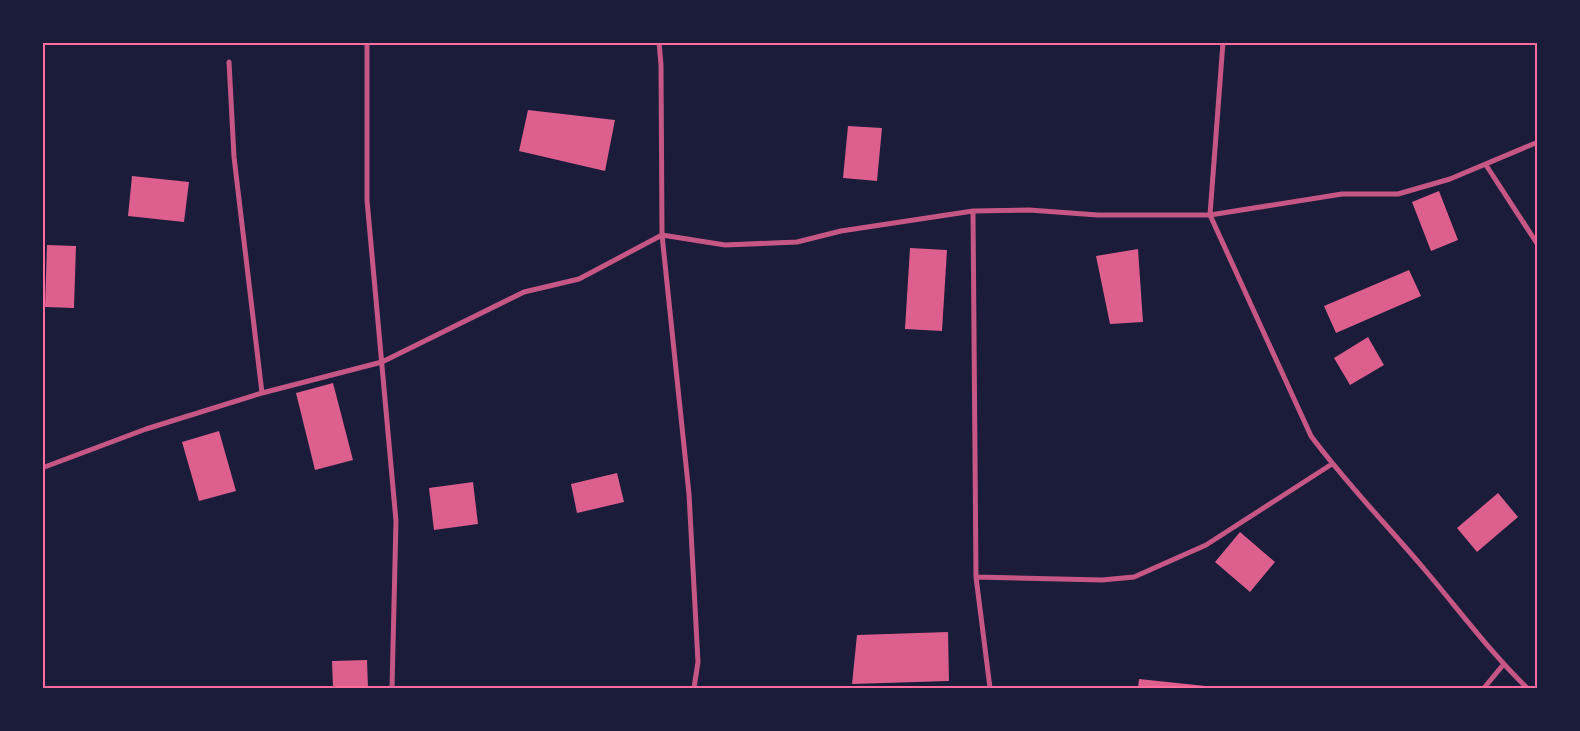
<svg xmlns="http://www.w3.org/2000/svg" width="1580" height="731" font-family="'DM Sans',sans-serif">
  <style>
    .building { fill: #dd5f8e }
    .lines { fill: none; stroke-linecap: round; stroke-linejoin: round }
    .minor { stroke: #c65784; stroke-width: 5 }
    .neatline { fill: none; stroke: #ff6b9d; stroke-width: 2 }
  </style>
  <rect width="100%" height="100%" fill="#1b1b3a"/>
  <path class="building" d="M528 110 615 120 605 171 519 151Z
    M848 126 882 128 877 181 843 178Z
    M132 176 189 182 184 222 128 216Z
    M1439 191 1458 240 1431 251 1412 202Z
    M47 245 76 246 74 308 45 307Z
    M910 248 947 250 942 331 905 329Z
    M1138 249 1143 322 1110 324 1096 256Z
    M1409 270 1421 296 1336 333 1324 306Z
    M1368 337 1384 365 1350 385 1334 358Z
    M333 383 353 460 315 470 296 393Z
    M219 431 236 491 199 501 182 442Z
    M617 473 624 502 577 513 571 484Z
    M473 482 478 524 434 530 429 488Z
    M1498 493 1518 517 1477 552 1457 528Z
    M1240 532 1275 562 1250 592 1215 562Z
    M948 632 949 681 852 684 857 635Z
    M367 660 368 688H333L332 661Z
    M1139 679 1215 687V688H1138Z"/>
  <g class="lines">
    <path class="minor" d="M367 42V200L396 521 392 688
      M659 42 661 65 662 235 689 494 698 662 694 688
      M1223 42 1210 215 1311 436C1346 483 1387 525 1425 570 1459 610 1490 652 1527 688
      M229 62 234 157 262 393
      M1486 165 1538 245
      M973 211 976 577 990 688
      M42 468 146 429 262 393 382 362 524 292 579 279 662 235 725 245 797 242 841 231 973 211 1029 210 1098 215H1210L1342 194H1398L1450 179 1538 142
      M976 577 1102 580 1134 577 1206 545 1332 464
      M1484 688 1503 665"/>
  </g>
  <rect width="1580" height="731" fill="none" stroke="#1b1b3a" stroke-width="88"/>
  <rect x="44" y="44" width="1492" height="643" class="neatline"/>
</svg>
